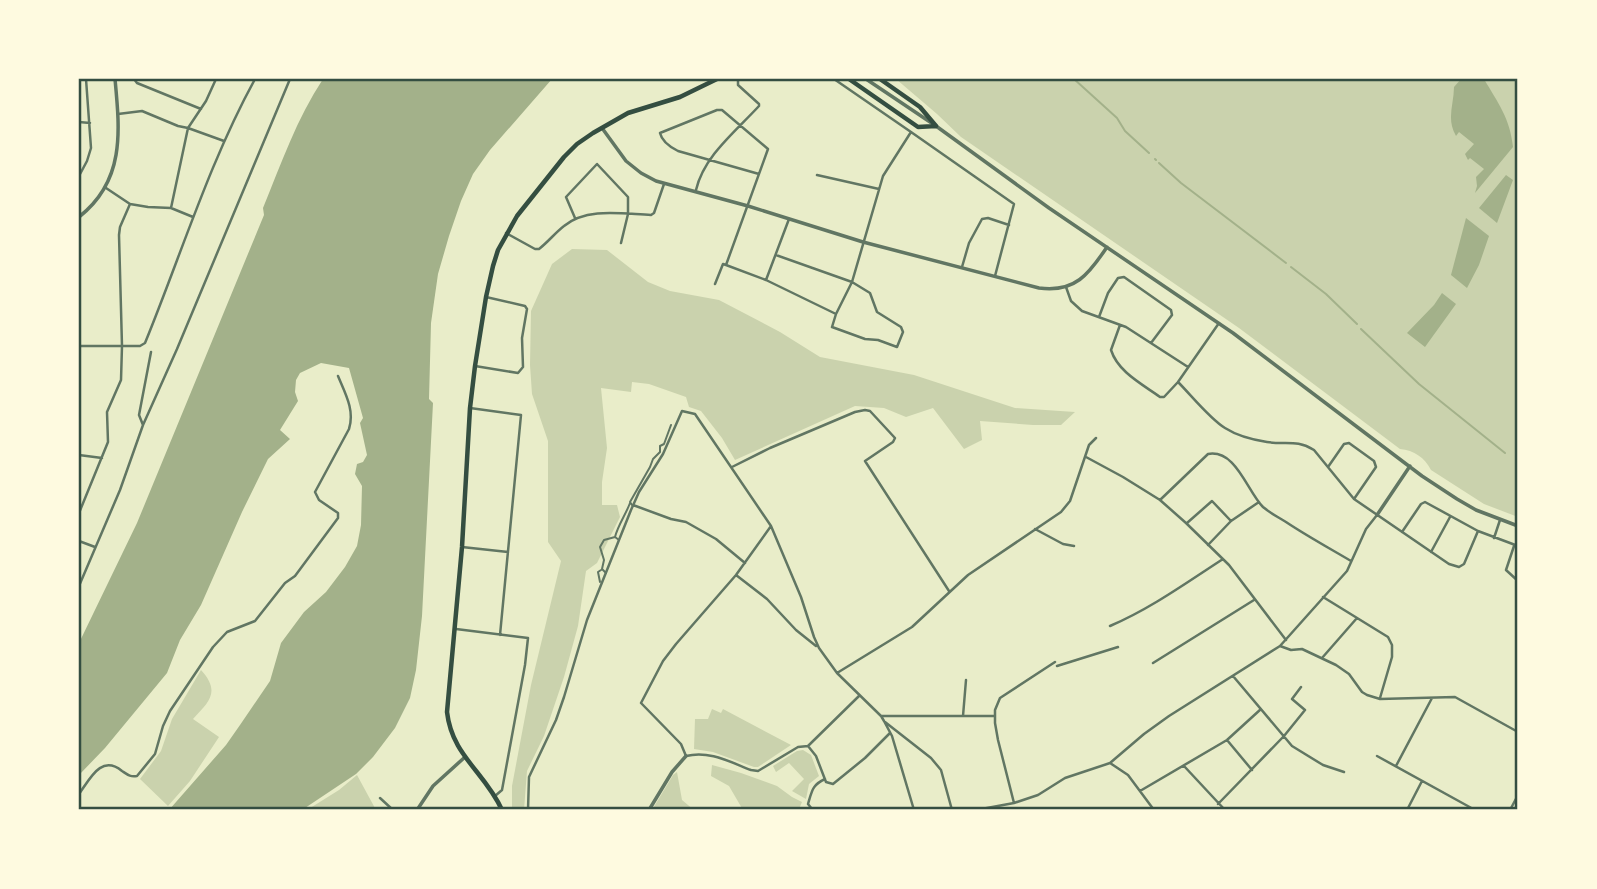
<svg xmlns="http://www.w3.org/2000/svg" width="1597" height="889" font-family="'Sofia Sans Condensed',sans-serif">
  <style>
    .green { fill: #cad2ad }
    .water { fill: #a3b18a }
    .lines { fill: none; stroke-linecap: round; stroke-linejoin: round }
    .stream { stroke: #a3b18a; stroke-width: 2 }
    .pedestrian { stroke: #617663; stroke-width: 2 }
    .minor { stroke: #617663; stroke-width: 2.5 }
    .tertiary { stroke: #617663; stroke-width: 3.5 }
    .primary { stroke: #344e41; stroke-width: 4.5 }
    .neatline { fill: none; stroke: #344e41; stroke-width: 2.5 }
  </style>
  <rect width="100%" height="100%" fill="#e9edc9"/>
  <path class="green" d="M896 79H1518V517L1484 504 1431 470C1425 458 1414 450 1400 449L1239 328 961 137 937 114Z
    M572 249 607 250 648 282 670 291 719 300 780 332 820 357 914 375 1015 408 1075 412 1061 425H1033L980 421 982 440 964 449 933 408 906 417 884 408 855 406 735 460 722 438 701 411 689 407 686 397 649 384 632 382 631 392 601 388 607 448 602 482V505H617L620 517 597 563 586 571 578 626 564 677 544 736 527 771 524 810H512V786L531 685 561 561 548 542V441L532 394 530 365 531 311 552 264Z
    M201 670C221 692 209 702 193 719L219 737 190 781 168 806 140 779 161 751 172 719Z
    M712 709 721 713 723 709 791 745 758 767H754L713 752 694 749 695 719H708Z
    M803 750 811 755 819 776 809 784 806 799 792 791 804 779 789 763 776 772 773 766 797 751Z
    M712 765 741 773 777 786 792 797 802 802 799 809 743 810 729 786 711 776Z
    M677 772 682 800 694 810H652L673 775Z
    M357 775 376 810H307L339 790Z"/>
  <path class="water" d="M323 79H552L490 150 473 174 461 201 449 236 438 274 431 323 429 399 433 403 422 616 416 670 410 698 395 728 373 757 356 774 302 810H169L226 745 240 725 270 681 281 643 304 612 326 592 345 567 357 546 361 525 362 486 355 474 357 464 363 462 367 455 360 423 363 418 349 368 321 363 300 373 296 380 295 392 298 401 280 430 290 439 268 459 242 512 201 605 180 640 167 673 105 748 79 775V643L137 523 264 215 263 208C281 164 297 118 323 79Z
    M1461 79H1484C1498 103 1510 118 1513 147L1475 193 1477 186 1476 177 1484 169 1470 158 1468 160 1465 154 1474 144 1459 132 1456 136C1446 119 1454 104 1454 87Z
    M1506 175 1513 180 1497 223 1479 208Z
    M1466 218 1489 236 1479 265 1467 288 1451 275Z
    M1442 293 1456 304 1425 347 1407 333 1434 305Z"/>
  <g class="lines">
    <path class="stream" d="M1074 79 1117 118 1125 131 1149 153
      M1155 159 1156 160
      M1159 163 1181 183 1286 263
      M1291 267 1326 294 1357 324
      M1361 329 1419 384 1505 453"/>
    <path class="pedestrian" d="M632 505 630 502 650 467 653 459 660 452V446L664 444 671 425
      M619 540 615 537C618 525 626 514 630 503
      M606 573 602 569 604 560 600 547 604 540 615 537
      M600 582 598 572 601 570"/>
    <path class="minor" d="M134 79 137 83 201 109
      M834 79 911 132
      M118 114 142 111 178 126 188 128 224 141
      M79 122 90 123
      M759 174 678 151C670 147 662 142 660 133L717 110H722L768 149 726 265 766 280 836 314
      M817 175 879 189
      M79 176 87 161 91 148 86 79
      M106 188 130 204 148 207 171 208 188 128 206 101 216 79
      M696 190C704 156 735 132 759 106V104L738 85V79
      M171 208 193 217
      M575 218 566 197 597 164 628 197V214L621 243
      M506 233 535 249H539C548 242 555 233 564 226 587 207 623 214 651 215L654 213 664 184
      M776 255 852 282 870 293 877 312 901 327 903 332 897 347 878 340 865 339 832 327 836 314 852 282 883 176 911 132 1014 204 995 276
      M962 267 969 243 982 219 988 218 1009 225
      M766 280 789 219
      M715 284 723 264 726 265
      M1066 287 1071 301 1082 311 1126 327 1188 367
      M1099 317 1108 293 1118 278 1124 277 1171 310 1172 315 1151 343
      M1120 325 1111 350C1118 372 1142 384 1160 397H1164L1178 382 1219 323
      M79 346H140L145 343C181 255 209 163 255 79
      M475 366 518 373 523 367 522 338 527 309 525 306 486 297
      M1178 382C1191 395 1210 419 1225 428 1236 435 1254 440 1267 442 1285 445 1297 439 1314 450L1354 499 1449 564 1459 567 1464 564 1478 531
      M470 408 521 415 500 635
      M143 425 139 415 151 352
      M79 455 102 458
      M1086 457 1123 477 1160 500 1186 523 1229 565 1286 640
      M732 467 770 448 855 412 865 410 870 411 895 438 893 442 865 461 949 591
      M1328 467 1344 444 1349 443 1374 461 1376 467 1354 499
      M1160 500 1208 454C1236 449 1247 491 1263 507 1270 513 1278 517 1286 522 1307 536 1329 548 1351 561
      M633 505 671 519 686 522 716 539 745 563
      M79 513 108 442 107 412 121 380 122 346 119 235 120 227 130 204
      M1187 523 1212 501 1231 521
      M771 526 736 575 676 644 663 661 641 703 681 744 686 756C709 750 730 762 751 770L758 771 798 747 808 746 859 696
      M1035 529 1063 544 1074 546
      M1402 532 1421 504 1425 502 1478 531 1518 546
      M1494 538 1500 520
      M79 541 95 547
      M1208 545 1231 521 1259 502
      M1514 546 1506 570 1518 581
      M462 547 508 552
      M1431 552 1450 517
      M736 575 767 599 796 630 816 646
      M79 586 120 490 143 425 177 349 290 79
      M1323 597 1388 637 1392 645V657L1380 698
      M1110 626C1150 609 1186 583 1223 559
      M456 629 528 638 525 665 502 790 495 796
      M1280 646 1291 650 1302 649 1336 665 1349 674 1362 692 1367 695 1380 699 1455 697 1518 732
      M1322 658 1357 618
      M1153 663 1254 600
      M1057 666 1118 647
      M837 673 912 627 968 575 1061 512 1070 501 1089 445 1096 438
      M1233 676 1292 746 1323 765 1344 772
      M881 716H995
      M963 716 966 680
      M885 722 931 758 941 770 952 810
      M1227 740 1252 770
      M808 746 816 756 826 782 833 784 865 758 890 733
      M1377 756 1475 810
      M1110 763 1128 775 1154 810
      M1184 766 1225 810
      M1396 766 1432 698
      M1140 791 1227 740 1261 709
      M79 794C90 779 101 754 122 771 128 775 130 777 137 776L155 754 163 726 170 711 213 647 227 632 255 621 285 583 295 576 338 518V513L319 500 315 492 349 429C355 410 345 393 338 376
      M380 798 393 810
      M1014 803 998 740 995 723V710L1000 698 1055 662
      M1218 804 1284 736 1305 710 1292 699 1301 687
      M812 809 808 804C812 791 812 785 825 779
      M528 810 529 777 556 720 564 697 587 620 631 510 639 492 663 454 682 411 695 414 771 526 801 597 814 637 819 648 837 673 881 716 884 721 892 736 914 810
      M976 810 1014 803 1038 795 1065 778 1110 763 1144 734 1169 716 1280 646 1347 571 1366 529 1377 515
      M1407 810 1422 781
      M1510 810 1518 795"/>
    <path class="tertiary" d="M866 79 936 126 1049 208 1233 333 1422 476 1457 499 1476 510 1518 526
      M602 128 626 161 641 173 656 181 748 206 863 242 1039 288C1075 293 1089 274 1107 247
      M79 217C125 181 120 132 115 79
      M1377 515 1410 466
      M417 810 433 786 465 757
      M649 810 672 772 686 756"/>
    <path class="primary" d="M849 79 918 127 936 126
      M880 79 920 107 936 126
      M502 810C485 772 452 756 447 712L462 547 470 408 475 366 486 297 493 266 498 250 517 216 564 157 577 144 593 133 628 113 680 97 717 79"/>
  </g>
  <rect width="1597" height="889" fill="none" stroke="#fefae0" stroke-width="161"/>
  <rect x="80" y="80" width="1436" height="728" class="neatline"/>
</svg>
